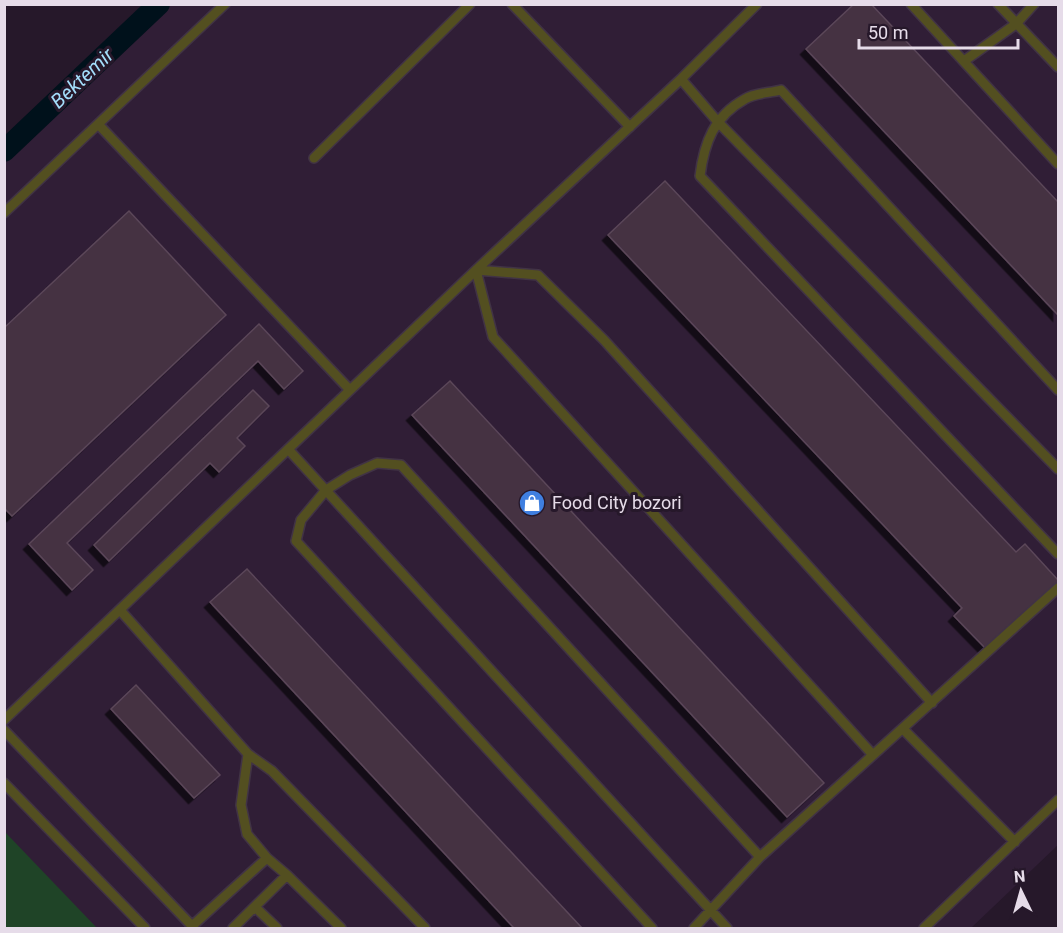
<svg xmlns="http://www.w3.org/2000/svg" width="1063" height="933" font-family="Roboto,sans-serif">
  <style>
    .built { fill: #301e36 }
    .green { fill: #1f4427 }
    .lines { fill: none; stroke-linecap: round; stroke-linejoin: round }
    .canal { stroke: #00111b; stroke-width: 22 }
    .building { fill: #443143; stroke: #5b4759; stroke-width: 1.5; filter: url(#shadow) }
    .lane-casing { stroke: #413345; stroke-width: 12 }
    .lane { stroke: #534f20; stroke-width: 9 }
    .labels { text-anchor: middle; stroke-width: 6; stroke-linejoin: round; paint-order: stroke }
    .poi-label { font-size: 18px; fill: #e6dce9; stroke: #26182a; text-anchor: start }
    .water-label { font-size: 20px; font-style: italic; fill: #a4defb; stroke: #26182a }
  </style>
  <defs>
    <filter id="shadow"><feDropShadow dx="-5.5" dy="5.5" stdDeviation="0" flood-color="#0009"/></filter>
  </defs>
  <rect width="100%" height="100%" fill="#26182a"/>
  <path class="built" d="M170 5H1058V845L971 928H5V161Z"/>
  <path class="green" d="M4 832H5L97 928H5Z"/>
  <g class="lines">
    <path class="canal" d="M4 151 159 4"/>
  </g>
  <path class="building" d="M854 4H871L1058 202V315L806 49Z
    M665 181 1016 552 1025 544 1058 580V583L987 650 954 616 962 608 608 235Z
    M129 211 226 315 12 516 4 508V328Z
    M259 324 303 371 284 389 258 361 67 543 93 570 72 590 29 544Z
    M450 381 824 783 787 817 412 415Z
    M253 390 269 406 237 438 245 446 219 472 210 463 109 561 94 545Z
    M247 569 582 928H514L210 602Z
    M136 685 220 775 194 798 111 709Z"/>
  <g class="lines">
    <g class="lane-casing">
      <path id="lane" d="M512 4 630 127
        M911 4 1058 164
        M998 4 1058 67
        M964 61 1016 24 1034 4
        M681 79 717 121 1058 469
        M98 124 350 390
        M314 158 470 4
        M4 213 225 4
        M1058 390 781 90C770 93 754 93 745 99 714 116 704 143 700 176L1058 554
        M288 449 727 928
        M120 610 248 754 241 805 247 834 267 858 192 926
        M4 720 476 270 681 79 757 4
        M903 729 1015 842
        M4 730 194 928
        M248 754 272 771 425 928
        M873 755 493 337 476 270 538 275 604 340 932 703
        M4 783 145 928
        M287 875 341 928
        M255 907 277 928
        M233 928 287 875 267 858
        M652 928 296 541 301 520 326 490 350 475 377 463 401 465 760 857
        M694 928 760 857 1058 588
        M924 928 1058 800"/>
    </g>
    <use href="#lane" class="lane"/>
  </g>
  <defs>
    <g id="shop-disc" transform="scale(1.35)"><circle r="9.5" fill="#3f7fe0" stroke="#26182a"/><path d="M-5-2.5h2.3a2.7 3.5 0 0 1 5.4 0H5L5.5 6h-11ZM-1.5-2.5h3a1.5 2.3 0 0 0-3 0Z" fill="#fff"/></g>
  </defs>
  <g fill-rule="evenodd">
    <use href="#shop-disc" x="532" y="503"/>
  </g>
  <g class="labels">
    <g class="poi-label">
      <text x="552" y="509">Food City bozori</text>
    </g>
    <g class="water-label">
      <text transform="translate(82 78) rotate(-43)" y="7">Bektemir</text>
    </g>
  </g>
  <rect width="1063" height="933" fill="none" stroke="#e6dce9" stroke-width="12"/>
  <g transform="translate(1021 891) rotate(355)" stroke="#26182a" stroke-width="4.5" paint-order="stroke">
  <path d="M0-4.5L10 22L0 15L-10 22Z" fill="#e6dce9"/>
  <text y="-9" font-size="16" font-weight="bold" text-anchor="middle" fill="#e6dce9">N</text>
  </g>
  <path d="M859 39v9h159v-9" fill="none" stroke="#e6dce9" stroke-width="3"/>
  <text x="868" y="39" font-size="18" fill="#e6dce9" stroke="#26182a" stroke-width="4.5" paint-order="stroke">50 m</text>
</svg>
